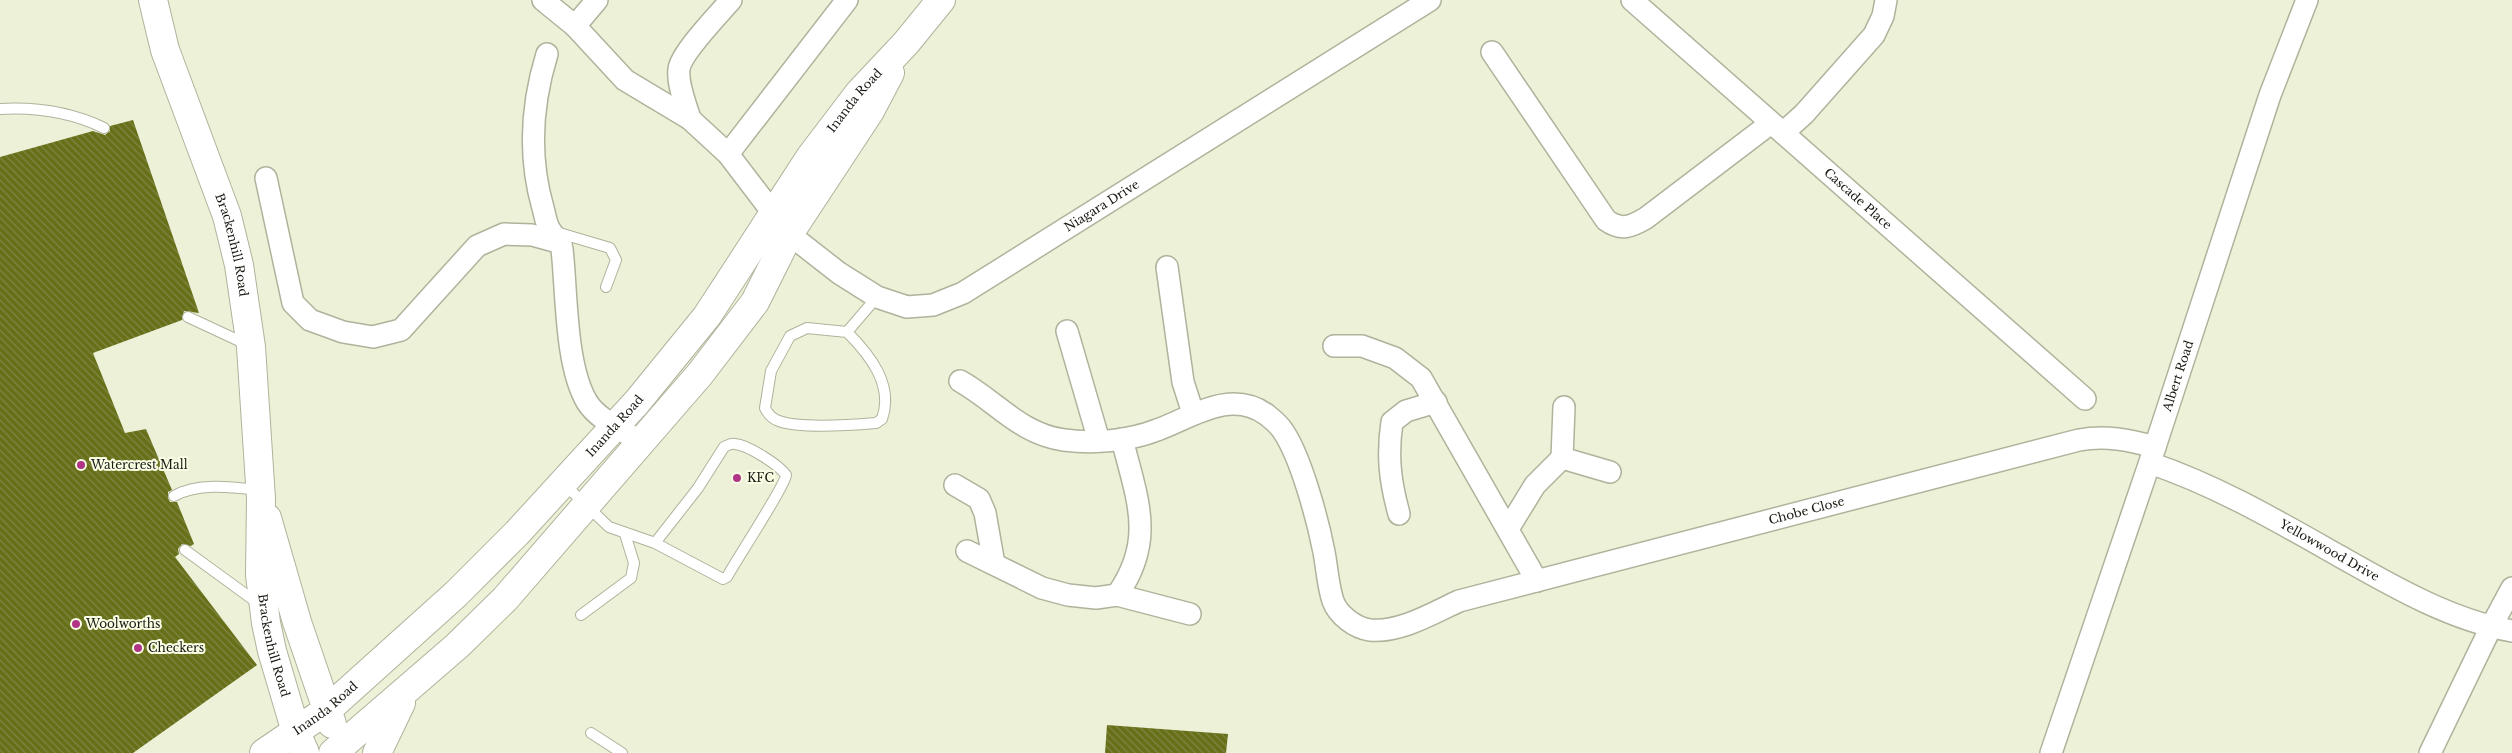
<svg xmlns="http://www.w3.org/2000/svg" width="2512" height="753" font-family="'Libre Baskerville',serif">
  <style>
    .building { fill: url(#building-back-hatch) }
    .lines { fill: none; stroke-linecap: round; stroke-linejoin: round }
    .lane-casing { stroke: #afb39b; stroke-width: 12 }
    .street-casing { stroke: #afb39b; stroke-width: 24 }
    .secondary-casing { stroke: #afb39b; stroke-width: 30 }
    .lane { stroke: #fff; stroke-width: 10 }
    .street { stroke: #fff; stroke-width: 21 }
    .secondary { stroke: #fff; stroke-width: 28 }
    .poi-dot { fill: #b03587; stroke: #fafee5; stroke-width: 2 }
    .labels { text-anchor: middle; stroke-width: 4; stroke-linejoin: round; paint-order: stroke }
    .street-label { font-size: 12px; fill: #191a12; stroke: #fafee5 }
    .poi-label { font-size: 12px; fill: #191a12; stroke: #fafee5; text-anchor: start }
  </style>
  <defs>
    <pattern id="building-back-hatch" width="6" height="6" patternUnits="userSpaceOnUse" patternTransform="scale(1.25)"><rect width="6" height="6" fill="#676f17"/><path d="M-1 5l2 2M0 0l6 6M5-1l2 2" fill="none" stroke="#808647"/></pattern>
  </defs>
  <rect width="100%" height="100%" fill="#edf1d8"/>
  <path class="building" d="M133 120 199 313 184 311 182 320 93 353 125 433 146 429 172 490 168 492V498L170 502H177L194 544 191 546 182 544 178 549 179 554 175 557 257 665 133 753H0V157L93 131 105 135 110 131V126Z
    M1107 725 1228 734 1226 753H1105Z"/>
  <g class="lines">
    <g class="lane-casing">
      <path id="lane" d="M0 109C36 107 71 112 104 128
        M556 232 610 248 616 260 606 287
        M188 317 248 345
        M807 328 847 332C870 355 894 385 882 419L876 423C852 425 801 429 779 421 772 419 768 414 765 408L771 371 790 336Z
        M847 332 877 297
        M564 484 609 527 655 543 723 579 727 577C735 562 786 484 786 475 779 465 748 445 735 444 731 443 728 445 724 447L698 488 655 543
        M174 496C198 482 233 487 259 490
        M185 550 259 604
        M581 615 631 578 634 563 625 534
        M591 733 622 753"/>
    </g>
    <g class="street-casing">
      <g id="street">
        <path id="s1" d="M543 0 575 26 625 80 690 119 728 154 789 234 839 273 877 297 907 307 933 305 963 293 1430 0"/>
        <path id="s2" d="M1632 0 2085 399"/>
        <path d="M575 26 597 0"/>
        <path d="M1492 52 1606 220C1621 231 1631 227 1646 218L1771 123"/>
        <path d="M547 54C531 106 528 156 543 208 545 215 546 224 550 230 554 237 560 240 562 249 567 293 565 365 587 402 598 420 625 431 642 443"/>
        <path d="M690 119C686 104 677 85 679 69 681 53 719 14 731 0"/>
        <path d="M1783 133 1804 114 1874 35 1883 16 1886 0"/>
        <path d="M728 154 847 0"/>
        <path d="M266 178 293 303 310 320 343 332 373 337 401 330 477 246 504 234 532 235 561 243"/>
        <path d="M1167 267 1183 382 1193 413"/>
        <path d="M1067 331 1099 441"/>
        <path d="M1334 346H1362L1395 358 1421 378 1537 581"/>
        <path id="s3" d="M960 381C996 401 1020 434 1064 440 1093 444 1129 441 1157 430 1191 418 1230 388 1267 415 1272 419 1280 426 1283 431 1301 457 1318 521 1324 552 1327 568 1328 586 1333 601 1338 615 1355 628 1370 630 1400 633 1433 613 1459 601L2079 440C2106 435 2129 440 2155 447"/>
        <path d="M1564 407 1562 458 1610 472"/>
        <path id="s4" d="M2150 463C2218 486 2279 522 2341 557 2394 587 2451 620 2512 631"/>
        <path d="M955 485 979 499 985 513 994 564"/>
        <path d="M1399 514C1390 481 1387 456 1392 422L1406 411 1436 402"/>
        <path d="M1508 529 1535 485 1562 458"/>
        <path d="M967 551 1042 588 1068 595 1096 598 1117 595 1190 614"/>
        <path d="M1117 595C1156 540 1137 499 1122 439"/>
        <path id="s5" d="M2051 753 2155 447 2270 95 2307 0"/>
        <path d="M2430 753 2491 627 2512 588"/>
      </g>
    </g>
    <g class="secondary-casing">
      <g id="secondary">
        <path id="s6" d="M153 0 165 50 227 216 239 265 251 347 261 499 260 575 266 623 272 651 296 732 305 753"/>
        <path d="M267 518 297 622 332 724"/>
        <path id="s7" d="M264 753 327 710 456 594 517 533 637 402 707 316 811 156 859 93 906 43 941 0"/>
        <path d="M333 753 457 646 505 599 700 374 755 302 789 234 870 111 890 73"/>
        <path d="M377 753 401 703"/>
      </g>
    </g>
    <use href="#lane" class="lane"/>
    <use href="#street" class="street"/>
    <use href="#secondary" class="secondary"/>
  </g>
  <g class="poi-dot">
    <circle cx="81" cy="465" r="5"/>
    <circle cx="737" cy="478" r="5"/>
    <circle cx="76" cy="624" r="5"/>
    <circle cx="138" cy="648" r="5"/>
  </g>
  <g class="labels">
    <g class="street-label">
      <text dy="4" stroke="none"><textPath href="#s7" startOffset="886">Inanda Road</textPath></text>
      <text dy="4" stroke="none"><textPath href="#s2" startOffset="301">Cascade Place</textPath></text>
      <text dy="4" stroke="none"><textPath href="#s1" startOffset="705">Niagara Drive</textPath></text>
      <text dy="4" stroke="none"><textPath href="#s6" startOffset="258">Brackenhill Road</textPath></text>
      <text dy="4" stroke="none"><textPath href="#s5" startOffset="398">Albert Road</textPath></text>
      <text dy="4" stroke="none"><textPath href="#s7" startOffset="481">Inanda Road</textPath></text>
      <text dy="4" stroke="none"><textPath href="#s3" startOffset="1036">Chobe Close</textPath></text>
      <text dy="4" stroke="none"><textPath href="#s4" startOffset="200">Yellowwood Drive</textPath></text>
      <text dy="4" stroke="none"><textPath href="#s6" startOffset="662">Brackenhill Road</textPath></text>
      <text dy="4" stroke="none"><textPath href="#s7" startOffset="76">Inanda Road</textPath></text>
    </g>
    <g class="poi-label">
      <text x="91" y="469">Watercrest Mall</text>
      <text x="747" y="482">KFC</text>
      <text x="86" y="628">Woolworths</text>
      <text x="148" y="652">Checkers</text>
    </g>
  </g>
</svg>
